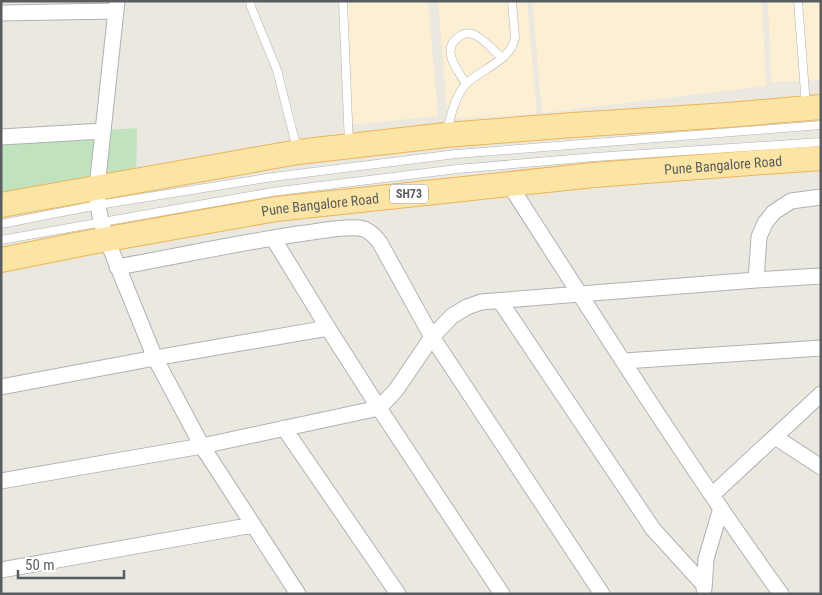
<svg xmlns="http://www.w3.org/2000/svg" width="822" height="595" font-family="'Roboto Condensed',sans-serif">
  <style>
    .commercial { fill: #fcefd4 }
    .green { fill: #c0e3bd }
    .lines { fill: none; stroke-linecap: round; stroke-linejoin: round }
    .lane-casing { stroke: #aeb2b5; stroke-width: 9 }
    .street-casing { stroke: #aeb2b5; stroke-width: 17 }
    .primary-casing { stroke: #ebb459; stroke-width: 26 }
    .lane { stroke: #fff; stroke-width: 8 }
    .street { stroke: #fff; stroke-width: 15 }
    .primary { stroke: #fce5a4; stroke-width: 24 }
    .labels { text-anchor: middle; stroke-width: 5; stroke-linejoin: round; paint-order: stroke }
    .shield { fill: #fff; stroke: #8b8e90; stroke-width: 1 }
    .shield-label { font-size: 12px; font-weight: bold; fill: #595d60 }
    .street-label { font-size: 14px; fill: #595d60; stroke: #fff }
  </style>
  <rect width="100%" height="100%" fill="#ebe8e0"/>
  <path class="commercial" d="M338 1H428L438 116 349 125Z
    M438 1H527L537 114 448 119Z
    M532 1H762L766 86 542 113Z
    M768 1H821V80L771 82Z"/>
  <path class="green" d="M137 128 136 180 1 197V137Z"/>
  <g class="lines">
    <g class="lane-casing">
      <path id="lane" d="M250 1 251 7 277 70 297 149
        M343 1 349 144
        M798 1 806 106
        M466 84C458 70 439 49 460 36 465 33 469 32 475 35 485 40 494 51 502 58
        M447 132C451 115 454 99 465 85 480 69 510 62 515 38L512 1
        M1 224 98 205 273 177 456 154 821 125
        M1 240 272 192 457 169 595 157 821 142"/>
    </g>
    <g class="street-casing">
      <path id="street" d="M117 1 97 187 98 205 101 222 107 240 155 358 202 446 298 594
        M1 13 116 11
        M1 137 103 131
        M509 184C598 322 685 461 781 594
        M273 238 328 328 379 408 502 594
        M117 267C178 256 238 243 298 234 318 232 339 226 359 228 368 229 375 236 380 243L432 337 602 594
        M756 280 759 237 765 223 774 212 791 201 821 197
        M500 301 653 529 703 584
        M624 361 821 348
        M1 387 155 358 328 328
        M284 428 398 594
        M775 437 821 467
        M1 481 202 446 379 408 396 390 432 337 452 316 467 307 481 302 756 280 821 276
        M712 495 821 394
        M1 570 253 525
        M704 589 706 559 721 508"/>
    </g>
    <g class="primary-casing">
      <g id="primary">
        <path d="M1 205 298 152 446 135 573 125 728 115 821 107"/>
        <path id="s1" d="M1 260 91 242 276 209 594 175 764 162 821 158"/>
      </g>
    </g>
    <use href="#lane" class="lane"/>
    <use href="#street" class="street"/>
    <use href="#primary" class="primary"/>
  </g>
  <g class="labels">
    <rect class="shield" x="390" y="184.5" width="38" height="19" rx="4"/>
    <g class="shield-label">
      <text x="409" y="198">SH73</text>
    </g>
    <g class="street-label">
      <text dy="5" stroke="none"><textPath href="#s1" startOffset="729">Pune Bangalore Road</textPath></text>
      <text dy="5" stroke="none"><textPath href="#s1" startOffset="324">Pune Bangalore Road</textPath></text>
    </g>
  </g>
  <rect width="822" height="595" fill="none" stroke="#595d60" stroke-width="5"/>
  <path d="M18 570v8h106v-8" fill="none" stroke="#595d60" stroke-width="2.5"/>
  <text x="25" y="570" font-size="15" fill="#595d60" stroke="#ffffff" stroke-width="4" paint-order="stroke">50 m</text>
</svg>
